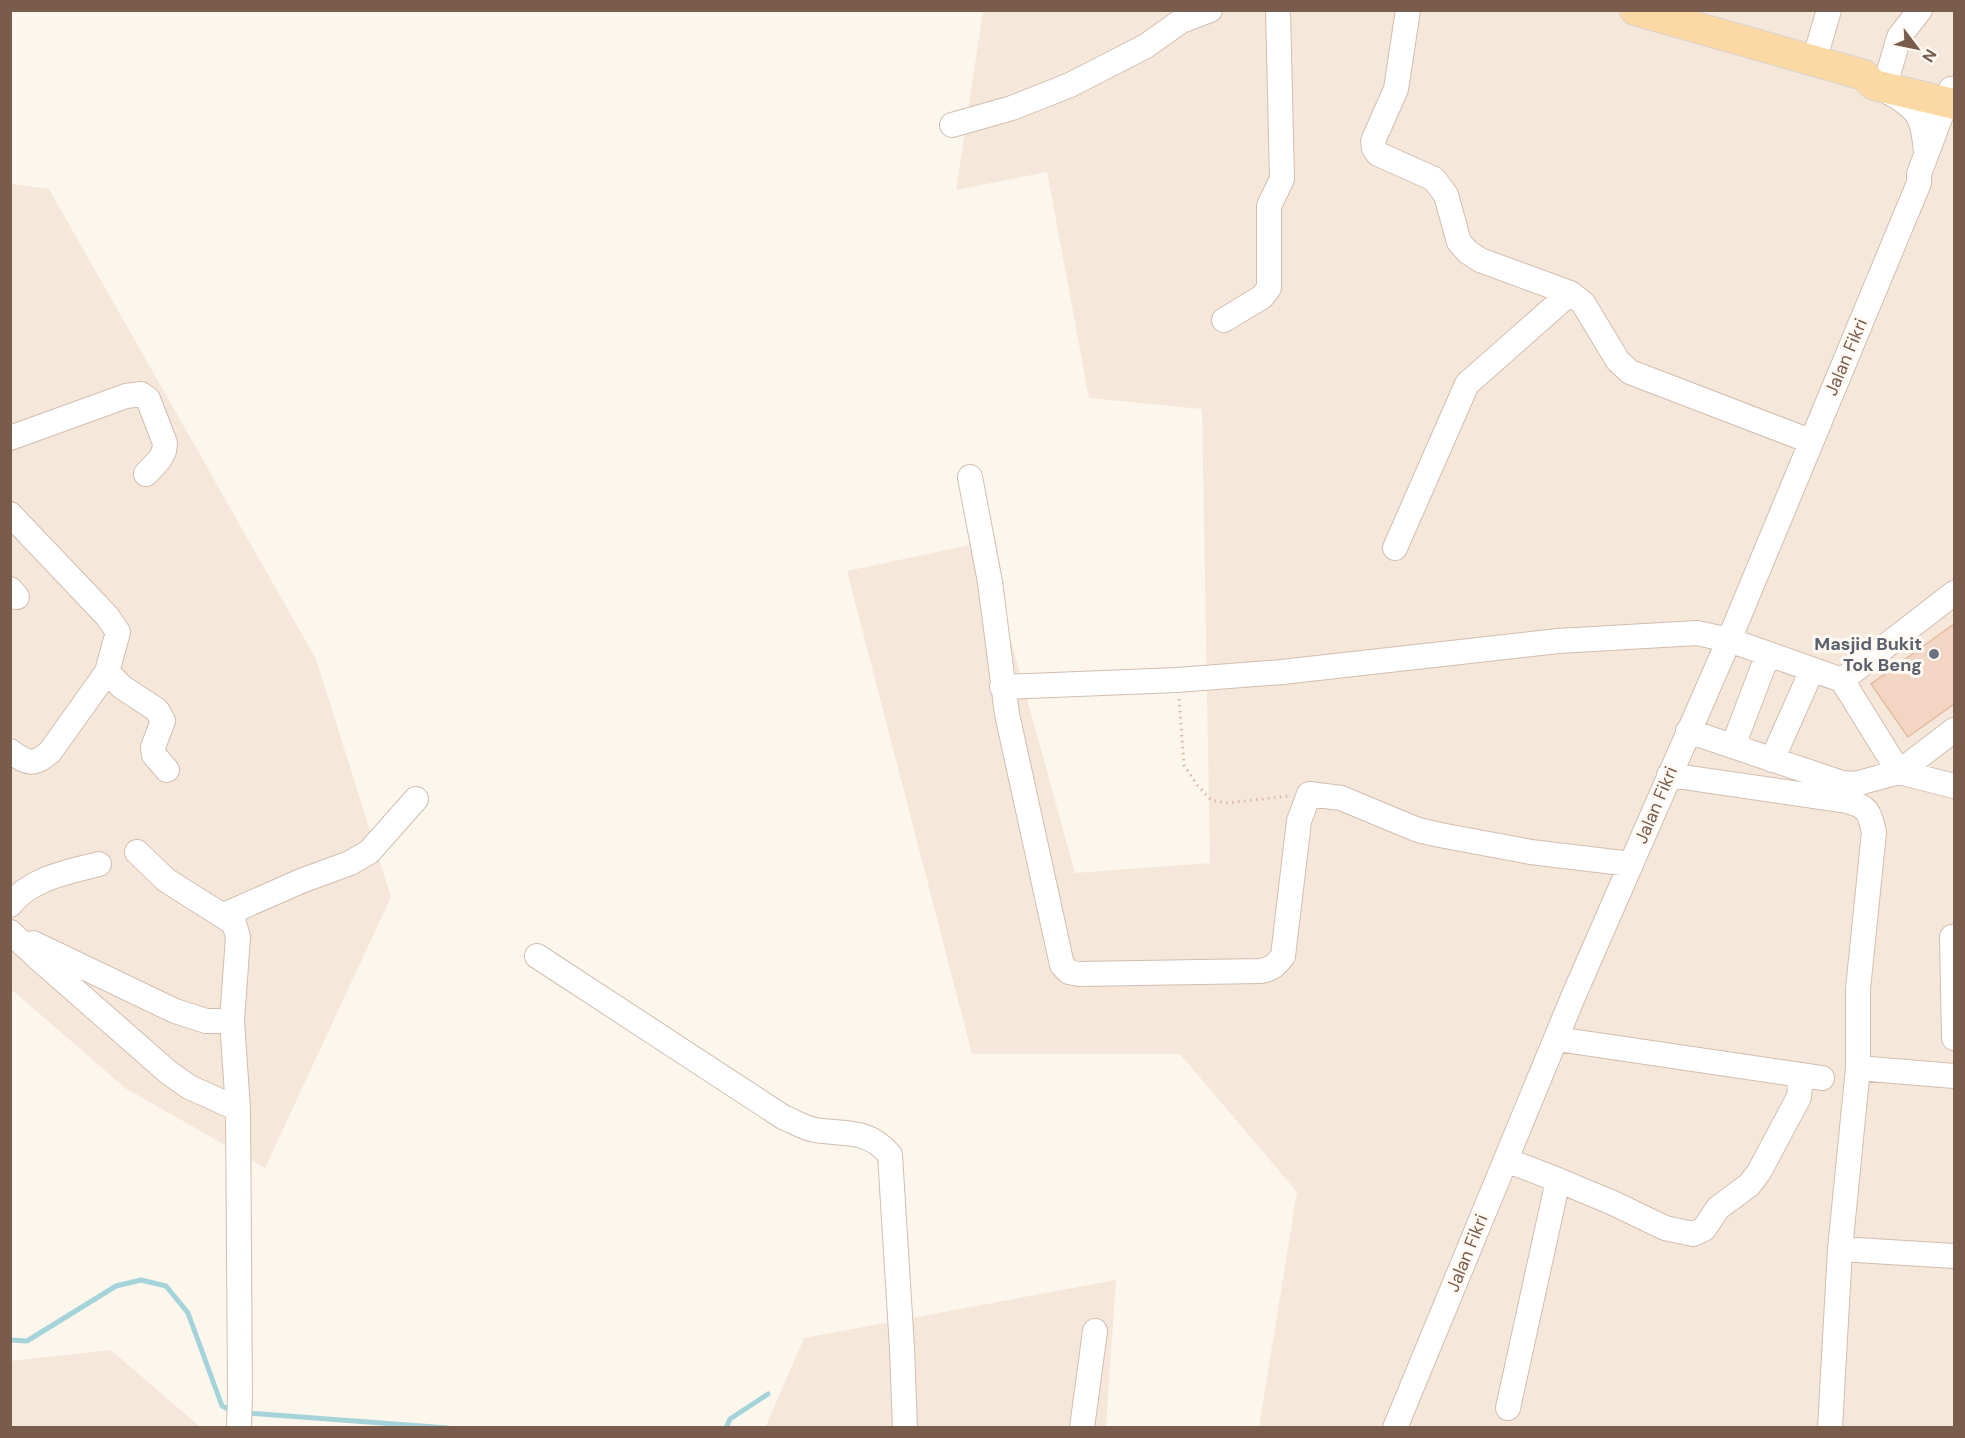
<svg xmlns="http://www.w3.org/2000/svg" width="1965" height="1438" font-family="'DM Sans',sans-serif">
  <style>
    .residential { fill: #f5e8da }
    .lines { fill: none; stroke-linecap: round; stroke-linejoin: round }
    .stream { stroke: #a5d3da; stroke-width: 5 }
    .building { fill: #f3d5c3; stroke: #e6bba3; stroke-width: 1.5 }
    .minor-casing { stroke: #d1beb0; stroke-width: 26 }
    .major-casing { stroke: #dad1cd; stroke-width: 32 }
    .path { stroke: #d9b8a5; stroke-width: 3; stroke-dasharray: 1.5 4.5; stroke-linecap: butt }
    .minor { stroke: #fff; stroke-width: 24 }
    .major { stroke: #fbd9a5; stroke-width: 30 }
    .worship-dot { fill: #6b7280; stroke: #fffaf3; stroke-width: 2 }
    .labels { text-anchor: middle; stroke-width: 6; stroke-linejoin: round; paint-order: stroke }
    .street-label { font-size: 18px; fill: #7a5c4d; stroke: #fffaf3 }
    .worship-label { font-size: 18px; font-weight: bold; fill: #5b616d; stroke: #fffaf3; text-anchor: end }
  </style>
  <rect width="100%" height="100%" fill="#fdf6ec"/>
  <path class="residential" d="M983 11H1954V1427H1259L1297 1192 1180 1054H972L847 571 984 542 1075 873 1210 863 1202 409 1089 398 1047 172 956 190Z
    M11 184 49 189 316 659 391 897 265 1168 125 1088 11 989Z
    M1116 1280 1106 1427 765 1428 804 1338Z
    M111 1350 198 1425 199 1427H11V1361Z"/>
  <g class="lines">
    <path class="stream" d="M10 1340 27 1341 116 1286 141 1280 166 1286 188 1313 222 1406 234 1412
      M246 1413 448 1428
      M726 1428 730 1419 768 1394"/>
  </g>
  <path class="building" d="M1954 624V704L1908 737 1871 684Z"/>
  <g class="lines">
    <g class="minor-casing">
      <path id="minor" d="M1408 10 1396 89 1373 141 1374 148 1378 154 1434 179 1446 195 1459 242 1468 252 1480 260 1570 293 1583 303 1618 361 1630 372 1810 441
        M1814 61 1829 10
        M1888 75 1899 37 1920 10
        M1888 92C1920 109 1923 118 1926 152
        M952 125 1012 108 1070 85 1146 46 1181 21 1210 10
        M1224 320 1262 297 1269 288V206L1282 179 1278 10
        M10 438 126 396 141 394 148 399 165 443 164 451 160 459 146 474
        M970 477 990 582 1007 714 1062 965 1069 972 1079 974 1261 971C1272 969 1276 965 1283 956L1299 821 1309 794 1341 798 1418 830 1440 835 1531 852 1631 864
        M10 514 107 616 118 632 107 672 50 752C33 766 28 764 10 751
        M1395 548 1467 384 1570 293
        M10 589 17 597
        M107 672 122 687 157 710 163 721 153 747 154 755 167 770
        M1842 680 1954 593
        M1002 687 1177 680 1282 672 1558 641 1697 633 1729 640 1842 680 1899 772 1954 786
        M1688 731 1842 783 1855 784 1899 772 1954 730
        M1733 746 1768 654
        M1772 760 1812 670
        M1669 775 1847 801C1868 807 1869 811 1874 832L1858 989V1068L1840 1249 1830 1428
        M137 852 166 880 234 923 238 937 232 1021 238 1109 240 1395 239 1428
        M10 905C31 878 68 872 99 864
        M224 915 301 881 350 863 369 852 416 799
        M10 932 38 958 168 1072 189 1087 238 1109
        M1952 937 1954 1038
        M33 943 175 1011 206 1021H232
        M537 956 783 1117C793 1121 804 1128 815 1130 845 1135 867 1128 890 1155L902 1348 905 1428
        M1557 1039 1822 1078
        M1858 1068 1954 1076
        M1506 1160 1558 1180 1613 1203 1665 1228 1693 1234 1704 1229 1718 1208 1749 1185 1759 1172 1799 1097 1801 1075
        M1840 1249 1954 1256
        M1508 1408 1558 1180
        M1082 1428 1095 1331
        M1395 1428 1573 997 1729 640 1919 183V174L1951 89"/>
    </g>
    <g class="major-casing">
      <path id="major" d="M1635 10 1864 75 1874 85 1954 104"/>
    </g>
    <path class="path" d="M1179 699 1184 765 1197 785 1211 800 1227 803 1289 796"/>
    <use href="#minor" class="minor"/>
    <use href="#major" class="major"/>
  </g>
  <circle class="worship-dot" cx="1934" cy="654" r="6"/>
  <g class="labels">
    <g class="street-label">
      <text transform="translate(1846 357) rotate(-67)" y="6">Jalan Fikri</text>
      <text transform="translate(1656 805) rotate(-67)" y="6">Jalan Fikri</text>
      <text transform="translate(1467 1253) rotate(-68)" y="6">Jalan Fikri</text>
    </g>
    <g class="worship-label">
      <text x="1922" y="650">Masjid Bukit<tspan x="1922" dy="21">Tok Beng</tspan></text>
    </g>
  </g>
  <rect width="1965" height="1438" fill="none" stroke="#7a5c4d" stroke-width="24"/>
  <g transform="translate(1917 48) rotate(122)" stroke="#fffaf3" stroke-width="4.5" paint-order="stroke">
  <path d="M0-4.5L10 22L0 15L-10 22Z" fill="#7a5c4d"/>
  <text y="-9" font-size="16" font-weight="bold" text-anchor="middle" fill="#7a5c4d">N</text>
  </g>
</svg>
